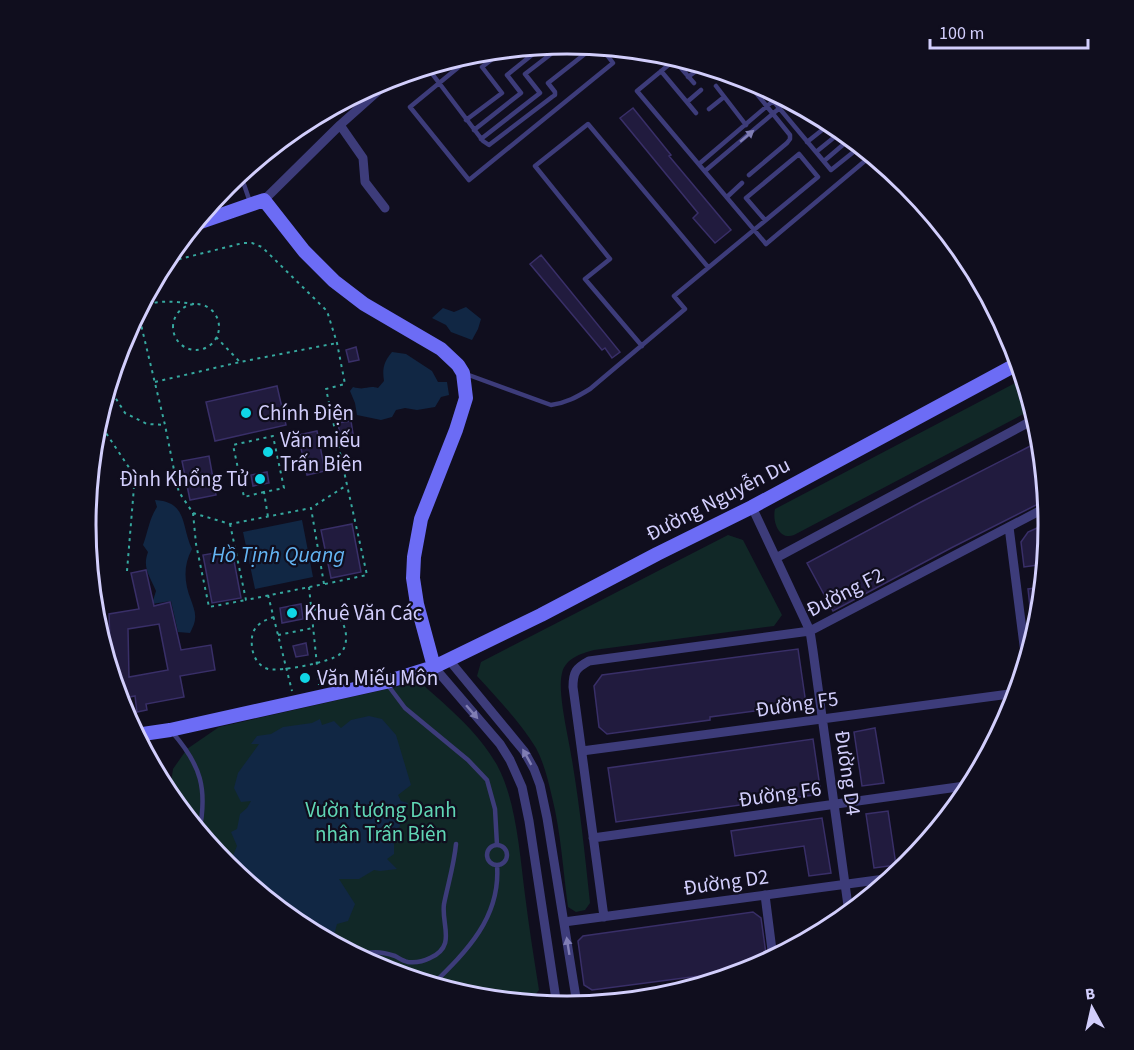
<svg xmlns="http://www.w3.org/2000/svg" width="1134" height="1050" font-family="'Source Sans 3',sans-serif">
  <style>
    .green { fill: #112827 }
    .water { fill: #112744 }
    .building { fill: #211b3e; stroke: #392f68; stroke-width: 1.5; fill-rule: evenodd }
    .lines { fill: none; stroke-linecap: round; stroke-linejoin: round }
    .path { stroke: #36a89f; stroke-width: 2; stroke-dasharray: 3 4.5; stroke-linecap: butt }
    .service { stroke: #3d3c7a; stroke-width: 4.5 }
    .minor { stroke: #3d3c7a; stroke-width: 9 }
    .secondary { stroke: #6c6cf5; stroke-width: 14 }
    .oneway { fill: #807eb4 }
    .poi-dot { fill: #10d6e6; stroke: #100e1e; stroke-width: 2 }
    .labels { text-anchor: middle; stroke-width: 4.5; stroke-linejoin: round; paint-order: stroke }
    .poi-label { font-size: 21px; fill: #d2cefc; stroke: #100e1e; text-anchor: start }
    .street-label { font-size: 21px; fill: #d2cefc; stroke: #100e1e }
    .park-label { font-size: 21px; fill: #60d6b5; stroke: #100e1e }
    .water-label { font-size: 22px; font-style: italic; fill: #64b5f4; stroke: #100e1e }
    .rim { fill: none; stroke: #d2cefc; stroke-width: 3 }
  </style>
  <rect width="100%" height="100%" fill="#100e1e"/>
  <path class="green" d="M1023 379 1033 409 794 535C779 541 772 521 775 509Z
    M728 535 743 540 782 615 774 626 594 650C580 654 566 658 562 673 557 693 569 739 572 760 580 808 585 855 590 903L585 910 576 912 568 907C563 870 561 833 552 797 548 780 544 763 536 748 520 722 498 699 477 676L481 662Z
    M414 683 422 684C449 708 479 733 497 765 516 799 520 856 525 895 529 927 534 959 539 990L532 999 514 1001 473 997 382 970 299 925 226 865 169 796 173 769 187 749 219 727Z"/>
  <path class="water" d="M466 307 481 319 478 329 472 340 451 332 446 325 432 318 443 308 454 312Z
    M392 352 406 354 432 371 438 382H447L449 395 441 397 435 407 417 410 405 408 396 410 392 417 381 420 357 415 355 403 350 391 353 387C366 391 367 385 378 388L384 381C382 368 384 362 392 352Z
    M155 500C188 502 181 526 192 549 183 566 184 582 191 600 193 606 196 613 195 619 195 623 192 629 190 633L178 632 171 601 152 604 156 591C150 576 142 568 148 552L143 545C148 532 149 519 157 507Z
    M302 520 313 577 255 589 243 532Z
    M369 716 382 719 396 735 411 785 398 795 401 801 408 803 394 842V854L387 859 397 869 380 871 374 870 359 879H339L355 904 348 921 337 924 334 935 325 939 299 925 230 868V863L237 846 231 832 237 829 240 814 247 808 251 801 241 802 234 788 238 773 259 744H251L257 736 271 734 283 727 312 723 320 719 322 725 334 721 341 728 351 720Z"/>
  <path class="building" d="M633 108 671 155 669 156 731 230 715 243 693 218 698 213 620 118Z
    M541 255 620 352 612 358 605 348 602 350 530 264Z
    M356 347 359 360 349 362 346 350Z
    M277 386 286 425 215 441 206 402Z
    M351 421 354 440 341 442 338 423Z
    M317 431 325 471 307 475 298 435Z
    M1040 441 1046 500 951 548 833 611 807 563 921 502Z
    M209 456 216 495 190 500 182 461Z
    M267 472 269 483 253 486 251 475Z
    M1048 523 1045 564 1024 567 1021 542 1028 532Z
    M352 524 361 572 331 578 321 530Z
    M232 550 241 598 212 603 203 555Z
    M146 570 154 606 170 602 181 650 211 645 215 670 180 676 184 697 146 704 147 710 137 712 135 696 119 699 111 674 109 614 139 609 131 573ZM159 624 168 670 129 677 128 629Z
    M1042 587 1040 615 1031 616 1028 589Z
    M301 604 303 619 282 623 280 608Z
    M306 643 308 655 296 657 293 646Z
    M798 649 806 704 710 717V720L607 734 599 727 594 686 602 675Z
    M875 728 884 783 862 786 854 732Z
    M813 739 821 794 616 822 608 768Z
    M888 811 896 865 874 868 866 814Z
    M822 818 831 873 809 876 804 846 735 856 731 831Z
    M753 912 761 918 767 961 753 969 592 990 584 985 578 941 583 936Z"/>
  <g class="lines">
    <path class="path" d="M164 263 243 243H252L262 247 327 311 337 343 345 384 326 389 347 485 311 508
      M173 327a23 23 0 1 1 46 0a23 23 0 1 1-46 0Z
      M140 306C160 300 173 301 194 304
      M138 312 165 425 177 485 179 492 193 513 230 524 311 508 324 584 246 600 230 524
      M216 337 239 361
      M155 382 240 362 337 343
      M108 386 125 413 147 424 165 425
      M98 421 130 469 134 487 127 571
      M264 492 244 497 233 445 273 436 284 488 264 492 268 517
      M193 513 196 544 209 607 246 600
      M325 584 367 575 347 485
      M309 587 319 685
      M268 595 292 691
      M274 617C258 622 250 629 252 647 253 656 258 666 268 669 279 672 332 662 340 654 352 642 345 616 330 610 324 608 317 609 311 610
      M278 635 313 628"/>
    <path class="service" d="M477 52 410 107 469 180 613 63 601 47
      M677 58 637 91 766 244 872 155
      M674 60 694 83
      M427 67 483 141 489 145 552 97 555 95V92L548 83 595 46
      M708 67 709 68
      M661 71 696 113
      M688 77 696 71
      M744 78 790 135V139L787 143 749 175
      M759 84 831 170 861 146
      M716 86 746 125
      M687 102 701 90
      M709 109 724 97
      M466 120 502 93 482 67 504 50
      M474 130 521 93 507 75 543 46
      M481 139 540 93 525 74 564 44
      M807 142 831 123
      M816 152 842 131
      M824 161 851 138
      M699 164 780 95
      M705 171 789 100
      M240 173 250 202
      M727 197 742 183
      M642 346 585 279 610 259 535 166 588 124 708 267
      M466 374 551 405C566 403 577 397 590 389L685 309 674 296 818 177 799 154 746 198 765 220
      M387 684 405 708 468 760 487 780 495 809 497 845
      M172 732C201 765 208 789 199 833
      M487 855a10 10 0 1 1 20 0a10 10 0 1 1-20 0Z
      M359 957C369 950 383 952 395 956 399 958 403 961 408 962 415 963 424 961 430 958 457 946 441 925 444 904 448 884 454 865 456 844
      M432 985C467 951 501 917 497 865"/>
    <path class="minor" d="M340 125 363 158 365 182 385 208
      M264 200 340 125 395 76
      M752 507 810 631 813 651 849 913
      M1009 527 1026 661
      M776 558 1035 419
      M449 660 524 751 534 769 540 785 547 818 577 1004
      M434 667 500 744 510 760 522 787 529 821 557 1006
      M582 751 1017 693
      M593 838 972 785
      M765 895 773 958
      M604 917 573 687C573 672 576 668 589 661L810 631 1047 507
      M564 922 892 878
      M562 1006 694 987"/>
    <path class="secondary" d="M195 224 264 200 304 251 334 281 364 304 441 349 458 365 463 373 466 398 456 430 421 519 414 557 413 578 417 604 434 667
      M136 735 170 730 386 682 434 667 541 615 657 554 752 507 1019 363"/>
  </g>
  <defs><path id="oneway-solid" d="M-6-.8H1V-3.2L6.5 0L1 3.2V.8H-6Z" transform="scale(1.5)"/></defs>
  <g class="oneway">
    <use href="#oneway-solid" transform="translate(747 136) rotate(-40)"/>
    <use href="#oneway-solid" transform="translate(472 712) rotate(49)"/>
    <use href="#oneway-solid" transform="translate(527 757) rotate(-119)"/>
    <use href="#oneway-solid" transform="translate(568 946) rotate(-99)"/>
  </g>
  <g class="poi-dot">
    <circle cx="246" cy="413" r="6"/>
    <circle cx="268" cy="452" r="6"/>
    <circle cx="260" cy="479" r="6"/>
    <circle cx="292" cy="613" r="6"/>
    <circle cx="305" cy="678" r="6"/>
  </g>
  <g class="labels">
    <g class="poi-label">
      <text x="258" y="420">Chính Điện</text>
      <text x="280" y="447">Văn miếu<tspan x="280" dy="24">Trấn Biên</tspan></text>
      <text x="248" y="486" text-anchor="end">Đình Khổng Tử</text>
      <text x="304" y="620">Khuê Văn Các</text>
      <text x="317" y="685">Văn Miếu Môn</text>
    </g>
    <g class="street-label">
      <text transform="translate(718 499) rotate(-27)" y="7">Đường Nguyễn Du</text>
      <text transform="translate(845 592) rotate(-27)" y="7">Đường F2</text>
      <text transform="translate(797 704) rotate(-8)" y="7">Đường F5</text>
      <text transform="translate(848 773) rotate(82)" y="7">Đường D4</text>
      <text transform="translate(780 794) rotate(-8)" y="7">Đường F6</text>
      <text transform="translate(726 882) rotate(-8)" y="7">Đường D2</text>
    </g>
    <g class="park-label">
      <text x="381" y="817">Vườn tượng Danh<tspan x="381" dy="24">nhân Trấn Biên</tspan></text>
    </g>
    <g class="water-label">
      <text x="278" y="562">Hồ Tịnh Quang</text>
    </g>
  </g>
  <path d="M0 0H1134V1050H0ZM96 525a471 471 0 1 1 942 0a471 471 0 1 1-942 0Z" fill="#100e1e" fill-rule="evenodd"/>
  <path class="rim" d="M96 525a471 471 0 1 1 942 0a471 471 0 1 1-942 0Z"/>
  <g transform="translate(1092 1008) rotate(352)" stroke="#100e1e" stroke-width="4.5" paint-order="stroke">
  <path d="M0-4.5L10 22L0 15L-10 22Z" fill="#d2cefc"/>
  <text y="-9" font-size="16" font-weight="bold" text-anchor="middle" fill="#d2cefc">B</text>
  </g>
  <path d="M930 39v9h158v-9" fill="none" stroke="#d2cefc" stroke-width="3"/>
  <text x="939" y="39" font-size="18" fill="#d2cefc" stroke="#100e1e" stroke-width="4.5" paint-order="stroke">100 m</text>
</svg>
